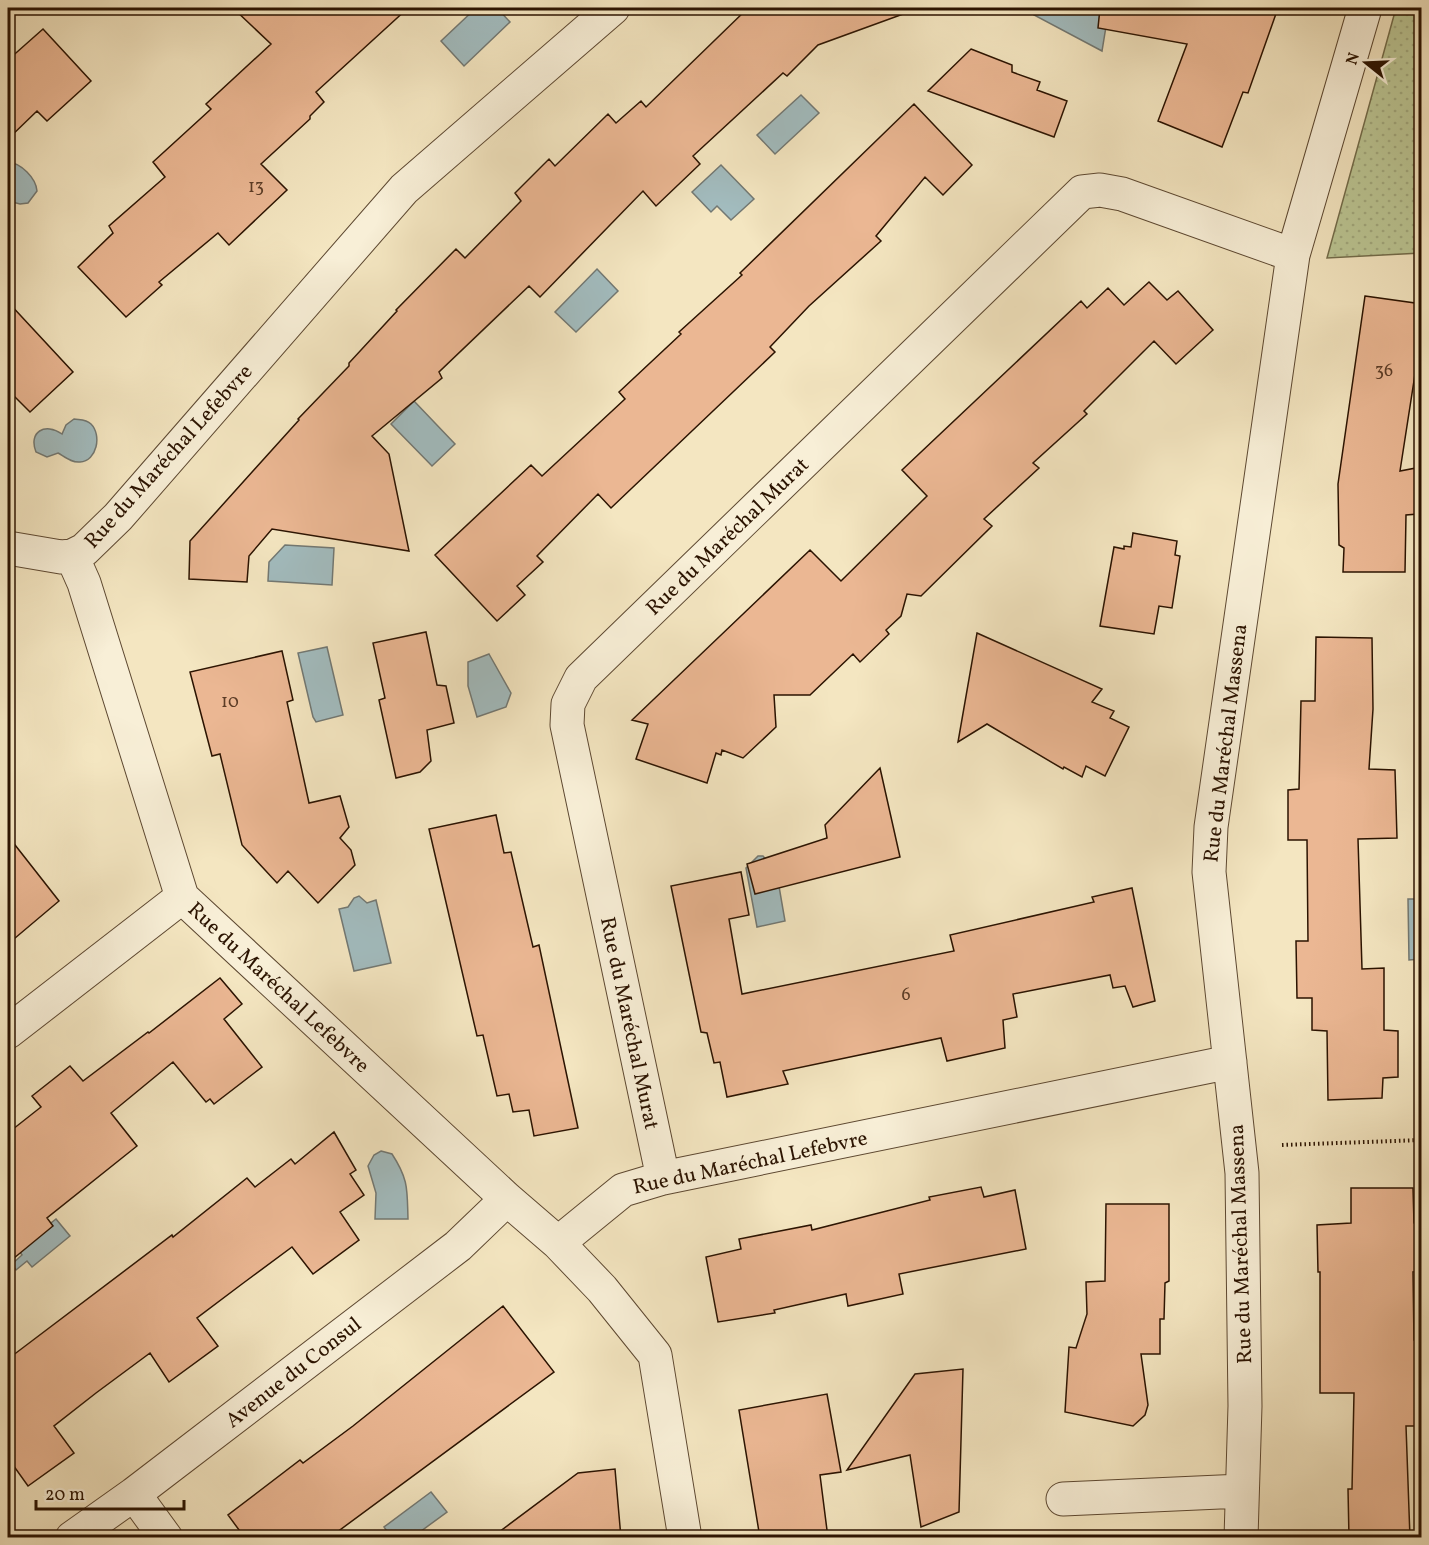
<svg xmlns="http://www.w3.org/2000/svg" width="1429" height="1545" font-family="Vollkorn,serif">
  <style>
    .grass { fill: url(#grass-dots); stroke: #736c4a; stroke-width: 1.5 }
    .water { fill: #a2bcbf; stroke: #727873; stroke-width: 1.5 }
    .building { fill: #ebb793; stroke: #2b1301; stroke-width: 1.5 }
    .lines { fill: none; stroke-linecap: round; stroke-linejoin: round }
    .street-casing { stroke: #5d4831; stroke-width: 35 }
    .path { stroke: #2b1301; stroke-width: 4; stroke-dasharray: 1.5 3; stroke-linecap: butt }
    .street { stroke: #f8efd7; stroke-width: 33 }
    .labels { text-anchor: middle; stroke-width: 4.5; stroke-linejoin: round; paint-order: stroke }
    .number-label { font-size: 18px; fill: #5b3c26 }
    .street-label { font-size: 21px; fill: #2b1301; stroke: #f8efd7 }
  </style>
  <defs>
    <pattern id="grass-dots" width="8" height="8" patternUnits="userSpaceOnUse" patternTransform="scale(1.5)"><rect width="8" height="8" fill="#bbc593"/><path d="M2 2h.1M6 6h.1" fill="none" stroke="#a1a87d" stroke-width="1.8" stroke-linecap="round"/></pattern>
  </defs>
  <rect width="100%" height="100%" fill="#f4e6c1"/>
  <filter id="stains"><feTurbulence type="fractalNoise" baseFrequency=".00333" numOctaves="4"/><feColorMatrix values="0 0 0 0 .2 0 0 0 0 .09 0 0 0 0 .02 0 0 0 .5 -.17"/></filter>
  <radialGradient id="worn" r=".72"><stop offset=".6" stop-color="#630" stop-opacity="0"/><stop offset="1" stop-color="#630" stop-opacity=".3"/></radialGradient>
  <path class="grass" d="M1396 8H1421V253L1327 258Z"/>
  <path class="water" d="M476 8H497L510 22 464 66 441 41Z
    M1038 8H1109L1102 51 1034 15Z
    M801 95 819 113 775 154 757 135Z
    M8 162C21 163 36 178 37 191L28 203 20 204 8 201Z
    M721 165 754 199 731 220 717 206 711 212 692 192Z
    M597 269 618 291 576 332 555 312Z
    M414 401 455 444 432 466 391 424Z
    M74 419C80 420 86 419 91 424 102 435 97 461 80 462 72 463 65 457 58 453L47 457 36 452C28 432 45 422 62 434L66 425Z
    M285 545 334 548 332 585 268 581 269 562Z
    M327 647 343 715 316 722 313 717 298 653Z
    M489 654 511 693 506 707 477 717 468 686V662Z
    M758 856H763L769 863H775L785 921 757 927 746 868Z
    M359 896 367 903 376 900 391 963 354 971 339 909 348 907 354 898Z
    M1408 899H1421V959L1409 960Z
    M381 1151 392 1154C409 1180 407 1190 408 1219H375L376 1193 368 1166 374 1155Z
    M56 1219 70 1236 32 1267 27 1261 16 1270 12 1264 22 1255 18 1249Z
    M431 1492 447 1512 413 1537H391L384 1527Z"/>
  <path class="building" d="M233 8H408L316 92 324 102 310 116V119L261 164 287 190 229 245 218 233 159 282 162 285 126 317 78 267 113 233 109 226 165 177 153 162 211 109 206 104 271 44Z
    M748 8H905L906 13 818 45 787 76 783 73 693 156 700 164 656 206 643 191 540 297 529 286 439 372 442 378 372 436 389 454 409 551 272 529 249 556 247 582 189 579 190 541 299 420 298 419 349 366V363L397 311 396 310 456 249 465 258 521 201 515 193 549 159 555 166 608 114 616 123 641 101 646 107Z
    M1100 8H1278L1248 93 1243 92 1222 147 1158 121 1187 44 1098 28Z
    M43 29 91 81 47 121 37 111 8 139V60Z
    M971 49 1012 65V72L1040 82 1037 90 1067 101 1054 137 928 91Z
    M914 104 972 165 943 195 925 177 876 236 881 241 809 306 770 347 775 352 611 508 598 494 537 556 543 562 517 586 525 595 497 621 435 555 531 465 542 476 625 399 619 392 681 334 679 332 742 275 740 273Z
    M1149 282 1167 300 1178 291 1213 330 1176 364 1154 341 1084 411 1087 414 1033 463 1039 468 984 519 992 526 921 596 907 594 901 616 886 630 889 634 860 662 853 654 810 695H774L776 727 743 758 722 750 721 755 716 753 707 783 636 759 648 724 632 720 810 550 841 581 927 496 902 470 1081 301 1087 308 1108 288 1124 305Z
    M1365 296 1422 304V329L1400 471 1416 468 1418 514 1406 515 1405 572H1343L1344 548 1339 545 1338 484Z
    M8 302 73 372 30 412 8 390Z
    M1133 533 1177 541 1175 555 1180 556 1172 608 1159 606 1154 634 1100 626 1114 547 1124 549V546L1131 547Z
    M426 632 437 685 446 686 454 723 427 730 431 761 420 772 396 778 379 700 385 698 373 643Z
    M977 633 1102 689 1092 702 1114 711 1110 718 1129 727 1105 776 1086 766 1082 777 1064 767 1063 769 987 724 958 742Z
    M1316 637 1372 638 1373 709 1369 769 1395 770 1397 838 1358 839 1362 969 1384 968V1030L1398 1031V1077L1383 1078 1382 1098 1328 1100 1327 1031 1312 1030V998H1297L1296 941H1308L1307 840H1288V790L1299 789 1301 701H1315Z
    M282 651 293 700 287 702 309 803 340 796 349 827 340 838 351 850 355 865 318 903 288 871 277 883 242 845 220 754 212 756 190 672Z
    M880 768 900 857 755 894 747 864 827 838 825 825Z
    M496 815 504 853 511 852 533 947 539 945 578 1128 534 1136 529 1110 513 1112 509 1094 497 1096 483 1035 477 1036 429 829Z
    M8 836 59 901 8 944Z
    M741 872 749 915 729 919 742 994 954 951 950 935 1094 902 1092 897 1132 888 1155 1001 1133 1007 1125 986 1113 988 1110 975 1013 994 1017 1017 1003 1020 1005 1048 947 1061 941 1038 783 1071 788 1084 727 1097 720 1062 714 1063 707 1033 701 1032 671 886Z
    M220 978 242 1004 224 1019 262 1067 214 1104 210 1099 206 1102 173 1062 111 1113 137 1146 47 1218 53 1226 8 1263V1133L41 1107 32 1096 70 1066 83 1081 148 1032 149 1033Z
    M334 1132 356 1170 350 1174 364 1195 340 1212 359 1240 313 1274 292 1247 242 1284 197 1318 218 1346 169 1382 150 1353 96 1393 54 1426 74 1453 28 1486 8 1458V1359L172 1235 173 1237 247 1178 255 1187 291 1159 295 1164Z
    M981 1187 984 1197 1015 1190 1026 1249 899 1274 903 1294 848 1306 846 1294 774 1310 775 1313 718 1322 706 1257 741 1249 739 1239 811 1225 812 1230 930 1200 929 1197Z
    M1351 1188H1413L1414 1223 1419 1224 1420 1271 1413 1272 1414 1340H1422V1390L1415 1392V1426H1406L1410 1538H1349L1348 1489H1352L1354 1393H1320V1272H1318L1317 1225 1351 1223Z
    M1106 1204H1169V1281L1165 1283 1164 1319H1160V1354H1141L1148 1405 1145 1415 1133 1426 1065 1412 1069 1347 1076 1348 1087 1314 1086 1282 1105 1281Z
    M503 1306 554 1372 329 1538H245L228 1515 300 1460 303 1463 353 1426Z
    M963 1369 959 1512 921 1527 910 1455 847 1470 915 1374Z
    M827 1394 841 1472 820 1475 828 1538H760L739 1410Z
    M615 1469 621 1538H491L578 1473Z"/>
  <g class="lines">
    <g class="street-casing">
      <path id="street" d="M613 8 404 189 118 517 84 550 72 556 84 583 182 897 507 1199 558 1243 623 1190 663 1178 1230 1062
        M8 548 61 557 72 556
        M8 1032 182 897
        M663 1178 567 725 568 704 581 678 1082 192 1100 190 1122 194 1293 255
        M558 1243 602 1289 655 1355 685 1538
        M134 1494 166 1538
        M1063 1499 1242 1491
        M72 1538 134 1494 458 1246 507 1199
        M1241 1538 1245 1406 1242 1173 1209 872 1211 827 1293 255 1365 8"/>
    </g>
    <path class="path" d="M1282 1145 1422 1140"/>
    <use href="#street" class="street"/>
  </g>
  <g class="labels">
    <g class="number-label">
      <text x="256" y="192">13</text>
      <text x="1384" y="376">36</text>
      <text x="230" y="707">10</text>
      <text x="906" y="1000">6</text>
    </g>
    <g class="street-label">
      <text transform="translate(168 456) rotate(-48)" y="7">Rue du Maréchal Lefebvre</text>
      <text transform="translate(727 536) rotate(-44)" y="7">Rue du Maréchal Murat</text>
      <text transform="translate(1225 743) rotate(-83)" y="7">Rue du Maréchal Massena</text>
      <text transform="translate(279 987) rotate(43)" y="7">Rue du Maréchal Lefebvre</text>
      <text transform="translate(630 1023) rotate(78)" y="7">Rue du Maréchal Murat</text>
      <text transform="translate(750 1162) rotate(-12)" y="7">Rue du Maréchal Lefebvre</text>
      <text transform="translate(1240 1244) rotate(-92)" y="7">Rue du Maréchal Massena</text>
      <text transform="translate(293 1372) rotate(-38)" y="7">Avenue du Consul</text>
    </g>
  </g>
  <rect width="1429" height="1545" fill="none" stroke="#f4e6c1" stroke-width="30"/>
  <rect x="9" y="9" width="1411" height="1527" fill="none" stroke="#2b1301" stroke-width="3"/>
  <rect x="15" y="15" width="1399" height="1515" fill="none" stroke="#2b1301" stroke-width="1.5"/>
  <g transform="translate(1366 63) rotate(288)" stroke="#f8efd7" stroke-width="4.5" paint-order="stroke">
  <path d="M0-4.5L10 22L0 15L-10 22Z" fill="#2b1301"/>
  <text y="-9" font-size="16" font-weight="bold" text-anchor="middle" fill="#2b1301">N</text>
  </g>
  <path d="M36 1500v9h148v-9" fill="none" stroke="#2b1301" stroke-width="3"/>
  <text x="45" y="1500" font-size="18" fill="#2b1301" stroke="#f8efd7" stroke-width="4.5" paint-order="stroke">20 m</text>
  <rect width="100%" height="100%" filter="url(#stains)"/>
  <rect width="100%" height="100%" fill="url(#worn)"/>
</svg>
